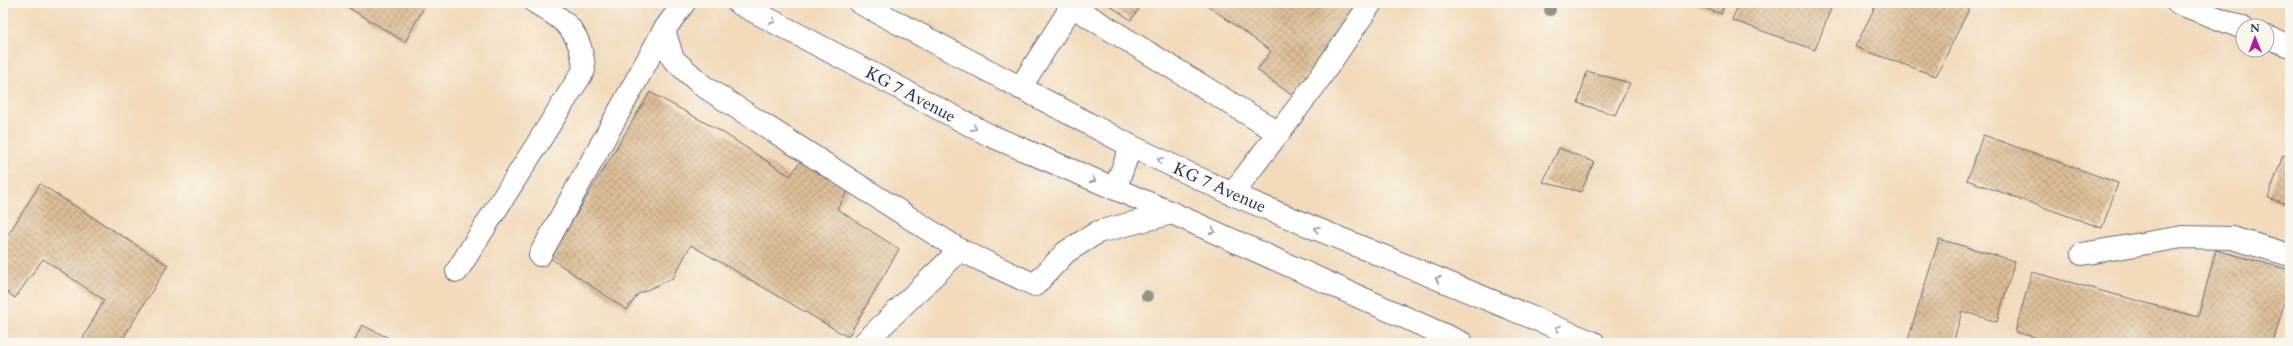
<svg xmlns="http://www.w3.org/2000/svg" width="2293" height="346" font-family="Cardo,serif">
  <style>
    .building { fill: url(#building-cross-hatch) }
    .lines { fill: none; stroke-linecap: round; stroke-linejoin: round }
    .minor-casing { stroke: #666b7e; stroke-width: 24 }
    .major-casing { stroke: #666b7e; stroke-width: 24 }
    .minor { stroke: #fff; stroke-width: 22 }
    .major { stroke: #fff; stroke-width: 22 }
    .tree { fill: #92958b }
    .oneway { stroke: #8d97ae }
    .labels { text-anchor: middle; stroke-width: 3; stroke-linejoin: round; paint-order: stroke }
    .street-label { font-size: 17px; fill: #1b2f5e; stroke: #fbf7ec }
  </style>
  <defs>
    <pattern id="building-cross-hatch" width="8" height="8" patternUnits="userSpaceOnUse"><rect width="8" height="8" fill="#ddbe95"/><path d="M0 0l8 8M0 8l8-8" fill="none" stroke="#b29b7d"/></pattern>
  </defs>
  <rect width="100%" height="100%" fill="#fbf7ec"/>
  <filter id="ink" filterUnits="userSpaceOnUse"><feTurbulence type="fractalNoise" baseFrequency=".025" numOctaves="2"/><feDisplacementMap in="SourceGraphic" scale="8" xChannelSelector="R" yChannelSelector="G"/><feConvolveMatrix kernelMatrix="1 2 1 2 8 2 1 2 1" color-interpolation-filters="sRGB"/></filter>
  <filter id="wash" filterUnits="userSpaceOnUse"><feTurbulence type="fractalNoise" baseFrequency=".012" numOctaves="4" result="noise"/><feDisplacementMap in="SourceGraphic" scale="16" xChannelSelector="R" yChannelSelector="G"/><feGaussianBlur stdDeviation="0.9" result="paint"/><feColorMatrix in="noise" values="0 0 0 0 0 0 0 0 0 0 0 0 0 0 0 0 0 1.4 0 .05"/><feComposite in="paint" operator="in"/></filter>
  <g filter="url(#wash)">
    <rect width="100%" height="100%" fill="#f2daba"/>
    <g id="blocks">
      <path class="building" d="M341 3H426L405 42Z
        M1106 3H1143L1131 20Z
        M1204 3H1367L1297 99 1257 70 1271 51Z
        M1691 3H1725L1721 14Z
        M1739 3H1833L1815 50 1732 20Z
        M1877 3H1953L1969 9 1936 76 1855 47Z
        M1587 71 1630 83 1615 115 1578 103Z
        M650 92 722 132 790 176 805 155 853 183 837 209 899 249 848 337 691 245 673 278 638 294 627 310 550 258Z
        M1983 135 2118 183 2102 228 1967 180Z
        M1559 148 1594 162 1581 192 1543 182Z
        M2283 155 2290 157V205L2268 198Z
        M40 184 168 265 120 343H88L82 340 104 300 43 259 15 298 3 289V243Z
        M1939 239 2015 261 1997 322 1962 311 1953 343H1907Z
        M2216 250 2290 270V282L2273 343H2057L2015 332 2032 272 2198 317Z
        M362 325 399 343H353Z"/>
    </g>
  </g>
  <g filter="url(#ink)">
    <use href="#blocks" fill-opacity="0" stroke="#666b7e" stroke-width="1"/>
    <g class="lines">
      <g class="minor-casing">
        <path id="minor" d="M684 3 664 30 673 59 703 86 960 250 1035 285 1066 252 1098 232 1172 213
          M1067 3 1279 133
          M2178 3 2243 28
          M2267 37 2290 46
          M1020 88 1072 6
          M1232 194 1315 85 1371 3
          M2082 254 2182 237 2232 238 2290 255
          M540 255 664 30
          M457 271 584 70C582 33 566 20 536 3
          M864 343 960 250"/>
      </g>
      <g class="major-casing">
        <path id="major" d="M738 3 989 135 1172 213 1462 343
          M860 3 1131 146 1232 194 1594 343
          M1115 189 1131 146"/>
      </g>
      <use href="#minor" class="minor"/>
      <use href="#major" class="major"/>
    </g>
    <g class="tree">
      <circle cx="1550" cy="10" r="6"/>
      <circle cx="1147" cy="296" r="6"/>
    </g>
    <defs><path id="oneway-chevron" d="M-2-3.5L2.5 0L-2 3.5" fill="none" stroke-width="1.6" stroke-linecap="round" stroke-linejoin="round"/></defs>
    <g class="oneway">
      <use href="#oneway-chevron" transform="translate(773 21) rotate(28)"/>
      <use href="#oneway-chevron" transform="translate(974 128) rotate(28)"/>
      <use href="#oneway-chevron" transform="translate(1160 160) rotate(-155)"/>
      <use href="#oneway-chevron" transform="translate(1093 180) rotate(23)"/>
      <use href="#oneway-chevron" transform="translate(1317 229) rotate(-158)"/>
      <use href="#oneway-chevron" transform="translate(1213 231) rotate(24)"/>
      <use href="#oneway-chevron" transform="translate(1438 279) rotate(-158)"/>
      <use href="#oneway-chevron" transform="translate(1558 328) rotate(-158)"/>
    </g>
  </g>
  <g class="labels">
    <g class="street-label">
      <text transform="translate(911 94) rotate(28)" y="6">KG 7 Avenue</text>
      <text transform="translate(1220 187) rotate(24)" y="6">KG 7 Avenue</text>
    </g>
  </g>
  <rect width="2293" height="346" fill="none" stroke="#fbf7ec" stroke-width="16"/>
  <g transform="translate(2255 38) rotate(359)"><circle r="19" fill="#fbf7ec" stroke="#a1a7b3"/>
  <path d="M0-3L7 15L0 10L-7 15Z" fill="#b5179e"/>
  <text y="-6" font-size="11" font-weight="bold" text-anchor="middle" fill="#1b2f5e">N</text>
  </g>
</svg>
